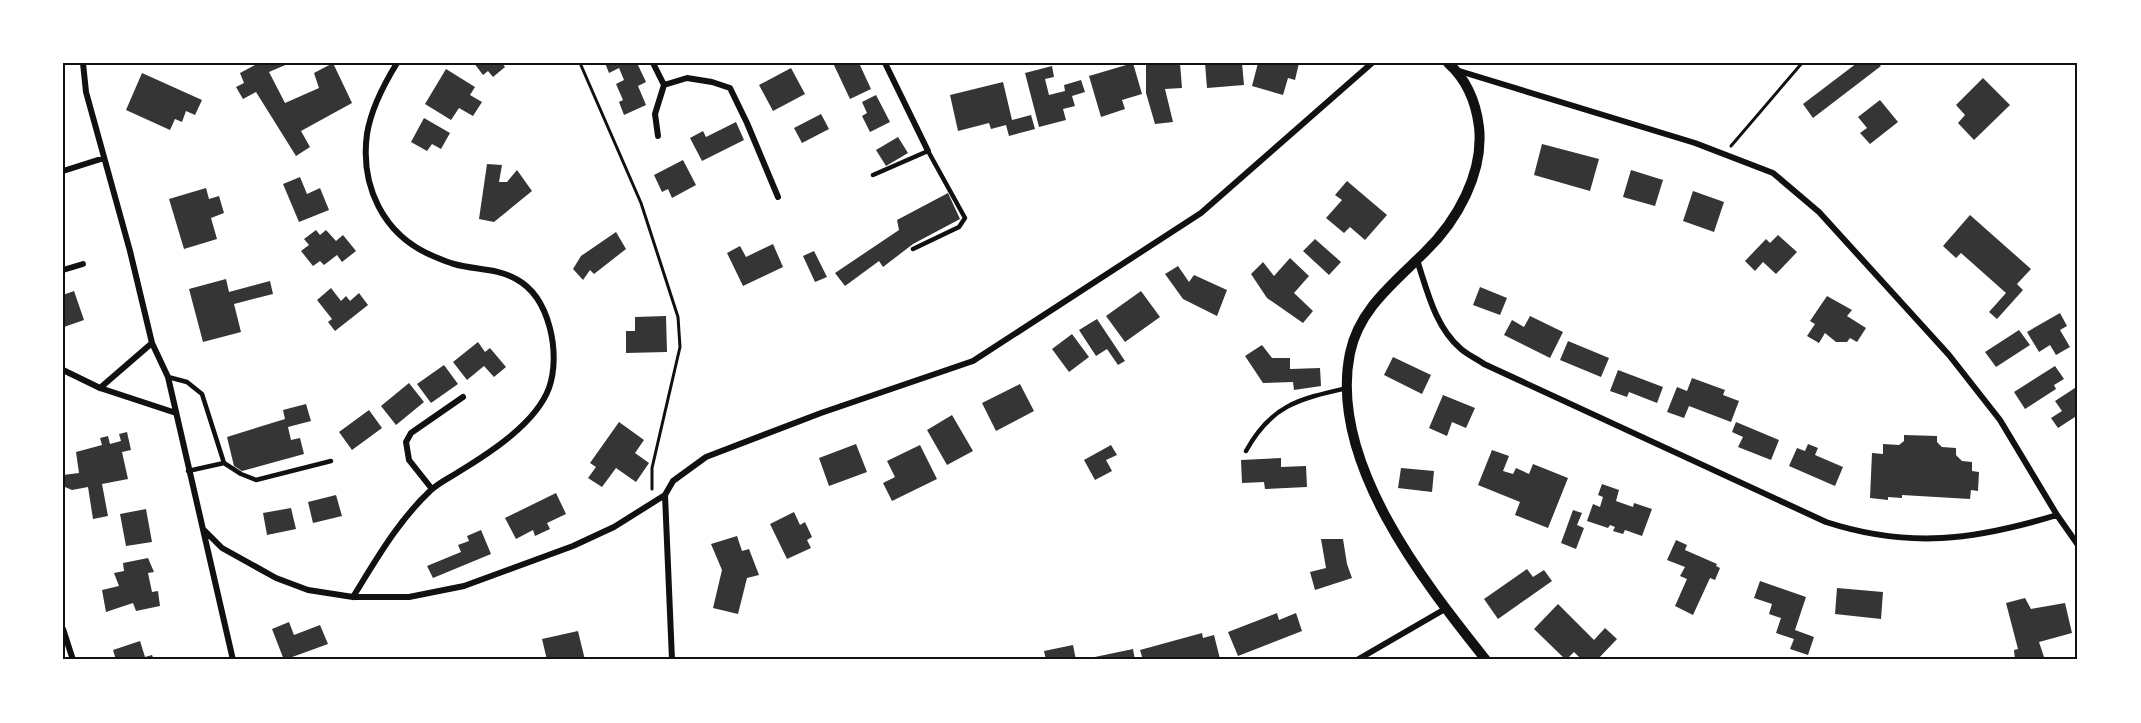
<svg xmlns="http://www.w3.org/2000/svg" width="2141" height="723" font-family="'Sofia Sans Condensed',sans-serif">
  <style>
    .building { fill: #353535 }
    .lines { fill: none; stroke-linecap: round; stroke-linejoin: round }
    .path { stroke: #111; stroke-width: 3 }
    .service { stroke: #111; stroke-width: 4.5 }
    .minor { stroke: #111; stroke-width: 6 }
    .tertiary { stroke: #111; stroke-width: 10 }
    .neatline { fill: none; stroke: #111; stroke-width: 2 }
  </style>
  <rect width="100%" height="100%" fill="#fff"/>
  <path class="building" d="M254 63H290L269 72 285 103 319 88 314 73 333 63 352 103 301 131 310 147 296 156 256 92 243 99 236 87 244 83 240 73 255 65Z
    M474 63H502L505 67 493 77 488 71 483 75Z
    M605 63H637L646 82 638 86 646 105 624 115 619 102 623 100 616 84 624 80 619 68 609 73Z
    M833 63H859L871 89 850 99Z
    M1133 63 1142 94 1122 100 1125 109 1101 117 1089 76Z
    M1146 63H1180L1182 88 1165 89 1173 122 1155 124 1146 93Z
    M1205 63H1242L1244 85 1207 88Z
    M1258 63H1299L1295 80 1288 78 1283 95 1252 86Z
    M1857 63H1878L1881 66 1813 118 1803 104Z
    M1052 66 1054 77 1045 79 1049 95 1065 91 1064 85 1081 80 1085 92 1072 96 1075 106 1063 109 1066 120 1039 127 1025 73Z
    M791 68 805 94 773 111 759 85Z
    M446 69 475 87 470 95 482 102 473 116 459 108 451 120 425 104Z
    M142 73 202 100 195 115 186 111 182 122 175 119 170 130 126 110Z
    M1983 78 2010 105 1974 140 1958 123 1965 115 1956 105Z
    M1003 82 1012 120 1031 115 1035 129 1009 136 1006 125 991 129 989 123 958 131 950 95Z
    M876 95 890 122 870 132 862 116 867 113 862 102Z
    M1880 100 1898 122 1870 144 1860 133 1867 128 1858 117Z
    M821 114 829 129 802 143 794 128Z
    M424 118 450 133 441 149 432 144 427 151 411 142Z
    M736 122 744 140 702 161 690 138 703 131 706 137Z
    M898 137 908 153 886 166 876 150Z
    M1542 144 1599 159 1590 191 1534 175Z
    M683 160 696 185 672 198 668 189 662 192 654 175Z
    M487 164 502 165 499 182H507L517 170 532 191 494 222 479 219Z
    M1631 170 1663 180 1655 206 1623 197Z
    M300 177 307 194 320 188 329 210 299 222 283 184Z
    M1347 181 1387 215 1365 240 1350 227 1344 233 1326 218 1342 200 1335 195Z
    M206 188 209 199 219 196 224 213 211 218 217 239 184 249 169 199Z
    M1693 191 1724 202 1714 232 1683 221Z
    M948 193 960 219 913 244 883 267 879 261 845 286 835 273 899 230 897 220Z
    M1970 215 2031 269 2017 284 2023 290 1997 319 1989 312 2006 293 1961 253 1956 258 1943 246Z
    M316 230 320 235 326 230 336 241 343 235 356 251 342 262 337 255 324 265 320 261 313 266 301 251 309 245 304 239Z
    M616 232 626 249 594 274 590 270 583 280 573 269 581 256Z
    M1778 235 1797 252 1776 274 1763 262 1755 271 1745 261 1766 239 1770 243Z
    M1315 239 1341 262 1329 275 1303 251Z
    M773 244 783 267 743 286 727 253 740 246 746 257Z
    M814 251 827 277 815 282 803 256Z
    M1290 258 1309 276 1294 293 1313 311 1303 323 1267 298 1251 274 1263 262 1274 276Z
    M1178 266 1189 282 1194 275 1227 290 1217 316 1183 299 1165 274Z
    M226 279 229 292 270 281 273 294 234 304 241 332 203 342 189 289Z
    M1480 287 1507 298 1500 315 1473 305Z
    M331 288 341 301 346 296 350 301 359 293 368 305 335 331 328 322 332 319 317 300Z
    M74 291 84 320 64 327 63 295Z
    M1141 291 1160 317 1125 342 1106 316Z
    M1827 296 1852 310 1847 316 1866 328 1857 342 1850 338 1847 342H1836L1825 333 1819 343 1807 336 1815 324 1810 321Z
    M2060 313 2067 326 2060 330 2070 347 2056 355 2050 345 2039 352 2027 332Z
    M666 316 667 352 626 353V331H635V317Z
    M1530 316 1563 332 1550 358 1504 335 1512 320 1524 327Z
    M1097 319 1125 361 1118 365 1107 349 1096 356 1079 330Z
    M2019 330 2030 345 1996 367 1985 352Z
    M1072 334 1089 357 1069 372 1052 349Z
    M1568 341 1609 358 1601 377 1560 360Z
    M478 342 485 352 490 348 506 367 494 377 484 366 467 380 453 362Z
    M1262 345 1272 358H1290V369L1320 368 1321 386 1294 390 1293 382 1263 383 1245 356Z
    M1393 357 1431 375 1422 394 1384 375Z
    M444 365 458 384 431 403 417 384Z
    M2055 366 2064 379 2054 385 2056 389 2025 409 2014 392Z
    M1618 370 1663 387 1657 403 1629 392 1627 397 1610 391Z
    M1692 378 1725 390 1723 395 1739 401 1731 422 1689 406 1684 418 1667 412 1677 387 1687 391Z
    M409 383 424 402 396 425 381 406Z
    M1020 384 1034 411 996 431 982 403Z
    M2078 386V415L2058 428 2051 418 2062 411 2055 401Z
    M1443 395 1475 408 1466 428 1452 422 1447 436 1429 428Z
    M306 404 311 421 288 427 291 440 300 438 304 454 242 471 234 466 227 437 285 419 283 410Z
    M369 410 382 428 352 450 339 432Z
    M952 415 973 451 947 465 927 430Z
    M619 422 644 440 635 453 649 463 636 482 616 468 602 487 588 478 596 467 590 463Z
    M1736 422 1779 440 1771 460 1738 447 1743 437 1732 432Z
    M127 432 131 450 122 452 128 479 102 484 108 516 93 519 88 487 72 490 65 487 63 475 79 473 76 452 102 445 100 438 108 436 110 444 121 441 119 434Z
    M1904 435 1937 436V442L1942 447 1956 448V455L1962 461 1972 462V471L1979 472 1978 491 1971 490 1970 499 1902 495V498L1888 497V500L1870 498 1872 453 1883 454V444L1899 445 1904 441Z
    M856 444 867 472 829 486 819 458Z
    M1808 444 1818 448 1815 455 1843 467 1835 486 1789 466 1797 448 1805 451Z
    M920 445 937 479 892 501 883 483 895 477 887 461Z
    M1111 445 1117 455 1106 460 1112 471 1095 480 1084 460Z
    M1492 450 1509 456 1503 471 1513 474 1516 468 1529 474 1533 464 1568 478 1548 528 1515 515 1520 502 1478 485Z
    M1281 458V467L1306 466 1307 487 1265 489 1264 482 1242 483 1241 460Z
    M1401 468 1434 471 1432 492 1398 488Z
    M1602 484 1619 490 1616 501 1633 507 1634 503 1652 509 1642 536 1625 530 1623 534 1613 531 1615 527 1610 525 1608 528 1587 521 1593 504 1600 507 1603 497 1598 495Z
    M556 493 566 514 547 523 550 529 535 536 533 530 516 539 505 518Z
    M336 495 342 516 313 523 308 502Z
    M291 508 296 529 267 535 263 513Z
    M146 509 152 542 126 546 120 514Z
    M1573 510 1582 513 1577 525 1584 528 1576 549 1561 543Z
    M794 512 800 525 805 522 812 537 807 540 811 548 787 559 770 524Z
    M481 530 491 554 433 578 427 566 461 552 458 545 469 541 467 536Z
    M737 536 742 551 749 549 759 575 747 578 738 614 713 608 722 570 711 544Z
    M1321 539H1343L1347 564 1352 578 1315 590 1310 572 1326 568Z
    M1676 540 1687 545 1685 550 1717 564 1716 566 1720 568 1715 580 1710 578 1693 615 1675 606 1687 579 1680 576 1685 567 1667 560Z
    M148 558 154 572 148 573 152 592 158 591 160 606 136 611 133 603 106 612 102 590 119 586 114 573 124 571 123 563Z
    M1527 569 1533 577 1544 570 1552 581 1498 619 1484 599Z
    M1760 581 1806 597 1795 630 1814 637 1808 655 1790 649 1794 639 1776 633 1781 618 1769 614 1772 604 1754 598Z
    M1837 588 1883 592 1881 619 1835 614Z
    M2025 598 2031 609 2065 603 2072 633 2039 642 2045 660H2015L2014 650 2018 649 2006 603Z
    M1558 604 1594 640 1605 628 1617 639 1597 660H1582L1574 652 1566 660 1534 629Z
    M1277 613 1279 620 1296 613 1302 631 1238 656 1228 632Z
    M289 622 294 635 320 625 328 644 284 660 272 629Z
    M578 631 585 660H547L542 639Z
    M1202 633 1203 638 1214 635 1220 659 1143 660 1140 650Z
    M140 641 145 657 152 655 154 660H116L113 650Z
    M1073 645 1076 660H1046L1044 651Z
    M1133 649 1135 660H1091L1090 658Z"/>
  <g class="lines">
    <path class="path" d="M580 63 641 203 678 317 680 347 652 468V489
      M1731 146 1802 63"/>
    <path class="service" d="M873 175 928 151 965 218 959 227 913 249
      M168 377 187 382 202 394 224 463 188 471
      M1246 451C1271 405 1299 399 1347 388
      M224 463 241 474 256 480 331 461"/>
    <path class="minor" d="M83 63 86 92 130 251 152 343 168 377 233 660
      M653 63 664 85 655 114 658 136
      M885 63 928 151
      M1456 70 1695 143 1773 173 1819 212 1949 355 2000 420 2057 515 2078 545
      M664 85 687 78 712 82 730 88 747 123 778 197
      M63 171 104 158
      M1417 260C1427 290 1435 327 1461 349 1468 355 1477 359 1484 364L1826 522C1909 549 1975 540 2057 515
      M63 270 83 264
      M63 370 100 388 176 413
      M100 388 152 343
      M432 489 409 460 406 442 411 433 463 397
      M665 495 672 660
      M205 531 222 548 276 578 308 590 353 597H409L464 586 573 546 614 527 665 495 673 481 706 457 821 413 973 361 1201 213 1372 63
      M353 597C376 560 398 521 430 491 438 483 451 477 460 471 491 452 536 423 549 388 561 354 550 297 516 279 497 268 475 270 454 264 447 262 440 259 433 256 383 235 360 186 367 134 371 109 384 84 397 63
      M63 629 73 660
      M1357 660 1445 609"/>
    <path class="tertiary" d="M1448 63C1466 79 1476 102 1479 127 1484 173 1457 221 1425 252 1395 282 1359 309 1350 353 1328 461 1423 581 1486 660"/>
  </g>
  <rect width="2141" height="723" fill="none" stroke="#ffffff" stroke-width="129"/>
  <rect x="64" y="64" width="2012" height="594" class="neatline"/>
</svg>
